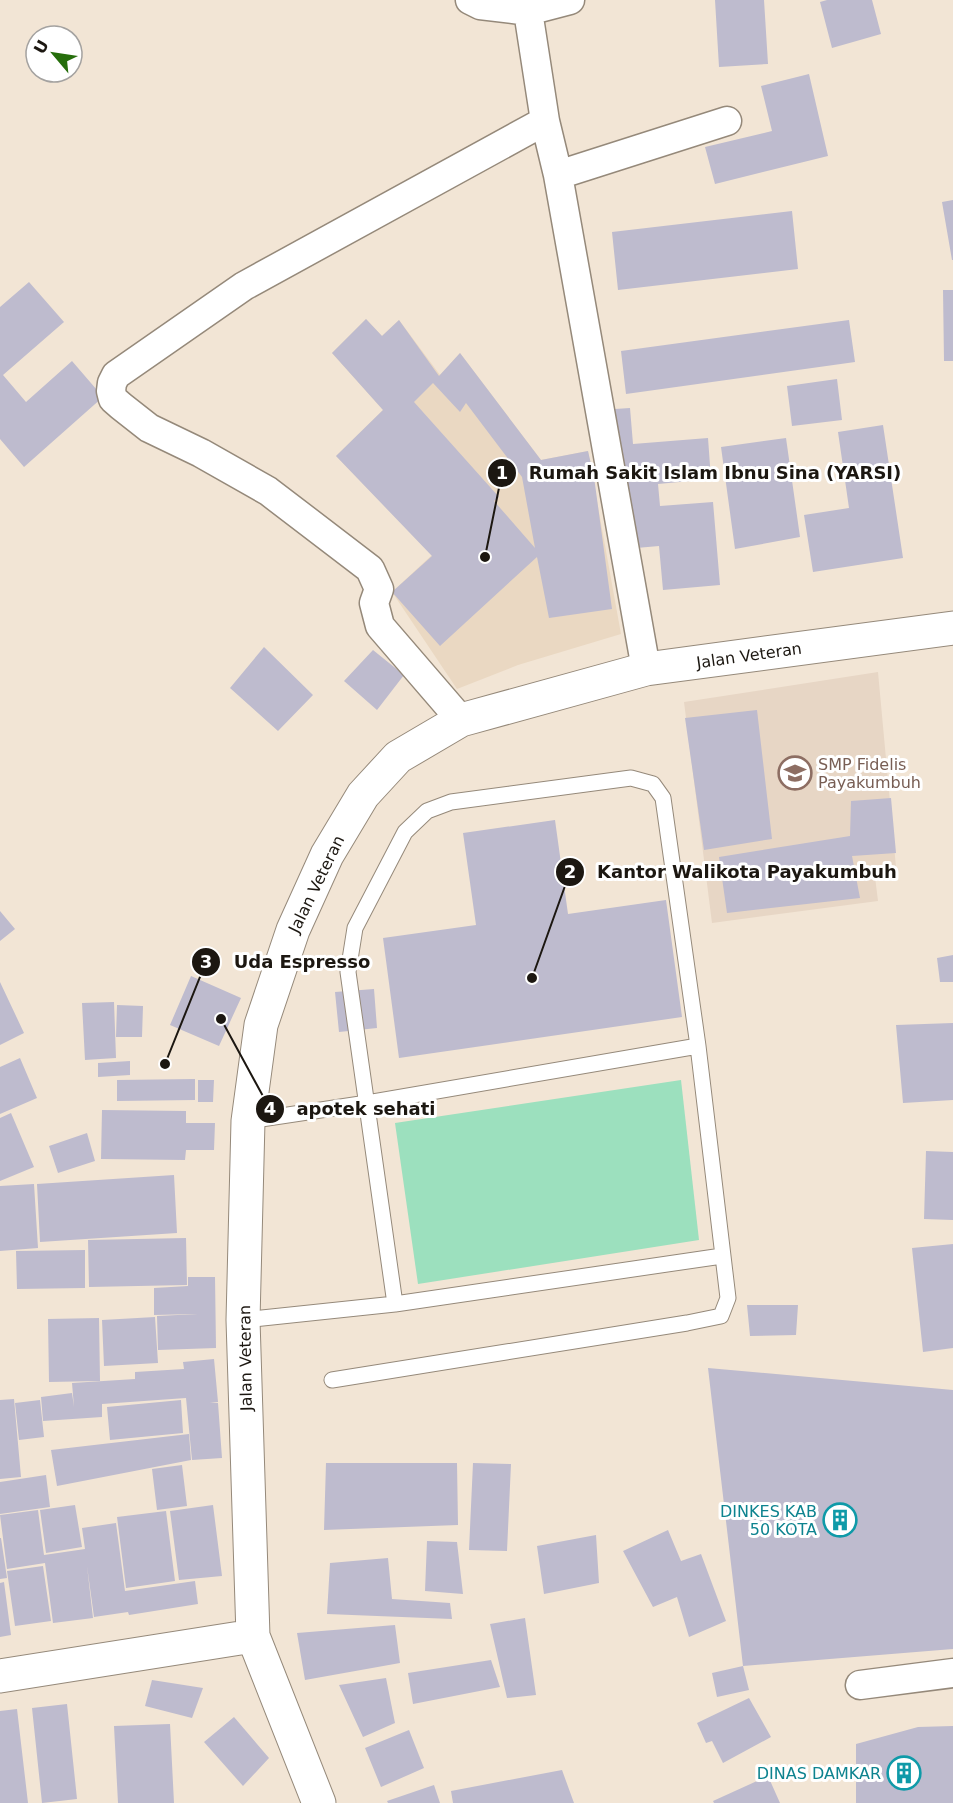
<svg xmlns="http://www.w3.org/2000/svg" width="953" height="1803" font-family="'DejaVu Sans',sans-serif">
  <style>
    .built { fill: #ead8c2 }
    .education { fill: #e7d6c5 }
    .green { fill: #9ce0be }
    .building { fill: #bebbce; fill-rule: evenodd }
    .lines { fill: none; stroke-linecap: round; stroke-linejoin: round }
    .lane-casing { stroke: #95897a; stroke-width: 17 }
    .street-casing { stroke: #95897a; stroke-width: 31 }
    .secondary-casing { stroke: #95897a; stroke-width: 35 }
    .lane { stroke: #fff; stroke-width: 15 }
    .street { stroke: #fff; stroke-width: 28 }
    .secondary { stroke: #fff; stroke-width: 33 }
    .labels { text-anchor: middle; stroke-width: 6; stroke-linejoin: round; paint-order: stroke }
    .street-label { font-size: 16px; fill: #1c1711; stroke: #fff }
    .education-label { font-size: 16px; fill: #785e54; stroke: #fff; text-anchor: start }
    .culture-label { font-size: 16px; fill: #0d838f; stroke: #fff; text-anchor: end }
    .leader { fill: none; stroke: #1c1711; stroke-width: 2 }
    .callout-dot { fill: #1c1711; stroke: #fff; stroke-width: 2 }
    .mark-label { font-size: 18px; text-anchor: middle; font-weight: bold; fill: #fff }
    .callout-label { font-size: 18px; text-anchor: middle; font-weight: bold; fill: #1c1711; stroke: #fff; stroke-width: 6; stroke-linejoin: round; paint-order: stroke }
  </style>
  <rect width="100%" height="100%" fill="#f2e5d5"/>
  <path class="built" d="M366 319 382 336 399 320 440 375 460 353 541 460 588 451 621 634 518 665 457 689 392 592 432 555 336 456 383 410 332 353Z"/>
  <path class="education" d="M878 672 896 867 874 869 878 901 712 923 684 702Z"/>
  <path class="green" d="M681 1080 699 1240 418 1284 395 1123Z"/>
  <path class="building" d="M715 0H764L768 64 719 67Z
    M827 0H872L881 34 832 48 820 2Z
    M809 74 828 156 715 184 705 147 772 131 761 86Z
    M953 200V260H952L942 202Z
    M792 211 798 269 618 290 612 232Z
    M29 282 64 322 3 375 26 402 72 361 103 397 24 467 0 439V307Z
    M943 290H953V361H944Z
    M366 319 382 336 399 320 439 376 460 353 541 460 588 451 594 477 612 609 549 618 537 557 440 646 392 592 432 556 336 456 383 410 332 353ZM433 383 460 412 466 403 522 477 535 548 494 501 499 497 414 402Z
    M849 320 855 362 626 394 621 351Z
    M837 379 842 420 792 426 787 386Z
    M630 408 633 444 708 438 711 479 658 484 660 506 713 502 720 585 663 590 659 546 625 549 615 409Z
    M883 425 903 558 813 572 804 515 849 508 838 432Z
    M786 438 800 537 735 549 721 447Z
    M264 647 313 695 278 731 230 688Z
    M373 650 404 675 377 710 344 681Z
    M757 710 772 839 704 850 685 718Z
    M891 798 896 853 852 856 860 898 727 913 719 857 850 836 851 801Z
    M555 820 568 914 666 900 682 1017 399 1058 383 938 476 925 463 833Z
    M0 911 15 929 0 941Z
    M953 955V982H940L937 958Z
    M191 976 241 998 219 1046 170 1025Z
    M0 982 24 1033 0 1045Z
    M374 989 377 1028 339 1032 335 992Z
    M114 1002 116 1058 85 1060 82 1003Z
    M117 1005 143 1006 142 1037H116Z
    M953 1023V1100L903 1103 896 1025Z
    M20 1058 37 1098 0 1114V1067Z
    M130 1061V1075L98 1077V1063Z
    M195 1079V1100L117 1101V1080Z
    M198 1080H214L213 1102H198Z
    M102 1110 186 1111V1123H215L214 1150H186L185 1160 101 1159Z
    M11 1113 34 1167 0 1181V1118Z
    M87 1133 95 1161 58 1173 49 1146Z
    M926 1151 953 1152V1220L924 1219Z
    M174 1175 177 1233 40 1242 37 1184Z
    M34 1184 38 1248 0 1251V1186Z
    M186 1238 187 1285 89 1287 88 1240Z
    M953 1244V1348L923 1352 912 1248Z
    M85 1250V1288L17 1289 16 1251Z
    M188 1277H215L216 1348 158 1350 157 1316 198 1314 154 1315V1288L188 1286Z
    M747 1305H798L796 1335 750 1336Z
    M155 1317 158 1363 104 1366 102 1320Z
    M99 1318 100 1381 49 1382 48 1319Z
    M214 1359 218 1402 210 1403H218L222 1458 192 1460 186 1398 102 1404V1417L43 1421 41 1397 72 1393 74 1407 72 1383 135 1379V1372L184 1369 183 1362Z
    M708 1368 953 1390V1649L743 1666Z
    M14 1399 21 1477 0 1479V1400Z
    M40 1400 44 1437 19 1440 15 1403Z
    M181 1400 183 1433 110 1440 107 1407Z
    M189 1434 191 1460 57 1486 51 1450Z
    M326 1463H457L458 1525 324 1530Z
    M473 1463 511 1464 507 1551 469 1550Z
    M182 1465 187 1506 157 1510 152 1469Z
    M46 1475 50 1507 0 1514V1482Z
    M75 1505 82 1547 46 1553 40 1510Z
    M213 1505 222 1576 179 1580 170 1511Z
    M38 1510 44 1555 85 1549 82 1528 116 1523 125 1591 195 1581 198 1604 129 1615 128 1612 94 1617 87 1566 93 1618 53 1623 45 1563 7 1569 0 1515Z
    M166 1511 175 1581 126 1588 117 1517Z
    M668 1530 681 1561 701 1554 726 1621 689 1637 677 1597 653 1607 623 1551Z
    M596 1535 599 1583 544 1594 537 1546Z
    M0 1538H1L7 1578 0 1579Z
    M427 1541 457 1542 463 1594 425 1591Z
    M388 1558 392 1599 450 1603 452 1619 327 1614 330 1563Z
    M43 1566 51 1621 15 1626 7 1571Z
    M4 1582 11 1635 0 1637V1583Z
    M525 1618 536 1695 507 1698 490 1624Z
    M395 1625 400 1663 305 1680 297 1633Z
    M491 1660 500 1687 413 1704 408 1673Z
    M743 1666 749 1690 717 1697 712 1673Z
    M386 1678 395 1723 363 1737 339 1685Z
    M152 1680 203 1688 192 1718 145 1706Z
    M749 1698 771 1737 723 1763 712 1741 706 1743 697 1723Z
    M67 1704 77 1799 42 1803 32 1708Z
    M17 1709 28 1803H0V1711Z
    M234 1717 269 1758 243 1786 204 1742Z
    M170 1724 174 1803H118L114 1726Z
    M953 1726V1803H856V1744L918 1727Z
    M409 1730 424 1768 381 1787 365 1748Z
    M562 1770 574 1803H453L451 1791Z
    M768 1776 780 1803H714L713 1801Z
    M434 1785 440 1803H388L387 1801Z"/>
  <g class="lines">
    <g class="lane-casing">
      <path id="lane" d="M248 1121 367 1103 698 1046
        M243 1320 395 1304 722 1256
        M332 1380 687 1323 721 1316 728 1298 698 1046 663 798 653 784 631 778 451 802 427 811 405 832 355 928 348 972 395 1304"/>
    </g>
    <g class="street-casing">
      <path id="street" d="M470 0 480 5 528 11 570 0
        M528 11 545 121 558 175 646 669
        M558 175 727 121
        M461 720 380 626 374 603 379 589 370 569 268 491 201 453 149 428 121 406 113 399 111 391 112 383 116 375 244 286 545 121
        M860 1685 953 1673"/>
    </g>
    <g class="secondary-casing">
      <path id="secondary" d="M0 1676 253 1636
        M319 1803 253 1636 243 1320 248 1121 261 1025 293 930 327 855 363 795 398 757 461 720 646 669 953 628"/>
    </g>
    <use href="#lane" class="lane"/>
    <use href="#street" class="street"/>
    <use href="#secondary" class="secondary"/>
  </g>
  <defs>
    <g id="school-ring" transform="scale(1.725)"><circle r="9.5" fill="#fff" stroke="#8d6e63" stroke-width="1.5"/><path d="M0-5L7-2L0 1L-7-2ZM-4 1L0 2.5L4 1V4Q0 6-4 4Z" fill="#8d6e63"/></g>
    <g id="building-ring" transform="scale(1.725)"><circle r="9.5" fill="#fff" stroke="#0f9aa8" stroke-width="1.5"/><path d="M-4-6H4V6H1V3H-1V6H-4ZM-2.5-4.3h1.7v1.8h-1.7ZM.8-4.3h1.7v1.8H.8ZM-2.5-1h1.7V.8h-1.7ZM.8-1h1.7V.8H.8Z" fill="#0f9aa8"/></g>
  </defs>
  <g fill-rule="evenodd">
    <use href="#school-ring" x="795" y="773"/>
    <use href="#building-ring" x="840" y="1520"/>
    <use href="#building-ring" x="904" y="1773"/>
  </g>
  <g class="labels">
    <g class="street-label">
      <text transform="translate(749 655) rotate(-8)" y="6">Jalan Veteran</text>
      <text transform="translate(316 884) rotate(-64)" y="6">Jalan Veteran</text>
      <text transform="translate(245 1358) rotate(-91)" y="6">Jalan Veteran</text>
    </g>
    <g class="education-label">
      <text x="818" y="770">SMP Fidelis<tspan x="818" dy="18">Payakumbuh</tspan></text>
    </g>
    <g class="culture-label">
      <text x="817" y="1517">DINKES KAB<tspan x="817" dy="18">50 KOTA</tspan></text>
      <text x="881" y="1779">DINAS DAMKAR</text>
    </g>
  </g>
  <path class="leader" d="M485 557L502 473M532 978L570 872M165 1064L206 962M221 1019L270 1109"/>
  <g class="callout-dot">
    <circle cx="485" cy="557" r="6"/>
    <circle cx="532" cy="978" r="6"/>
    <circle cx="165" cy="1064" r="6"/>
    <circle cx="221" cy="1019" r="6"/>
    <circle cx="502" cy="473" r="15"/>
    <circle cx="570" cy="872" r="15"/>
    <circle cx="206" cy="962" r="15"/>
    <circle cx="270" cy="1109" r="15"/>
  </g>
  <g class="mark-label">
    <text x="502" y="479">1</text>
    <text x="570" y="878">2</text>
    <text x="206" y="968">3</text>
    <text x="270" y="1115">4</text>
  </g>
  <g class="callout-label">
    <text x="715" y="479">Rumah Sakit Islam Ibnu Sina (YARSI)</text>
    <text x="747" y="878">Kantor Walikota Payakumbuh</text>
    <text x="302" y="968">Uda Espresso</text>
    <text x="366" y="1115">apotek sehati</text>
  </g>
  <g transform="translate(54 54) rotate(299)"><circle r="28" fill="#ffffff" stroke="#a4a2a0" stroke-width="1.5"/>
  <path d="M0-4.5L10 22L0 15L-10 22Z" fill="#266e0c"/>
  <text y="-9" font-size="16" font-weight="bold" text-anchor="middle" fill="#1c1711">U</text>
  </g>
</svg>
